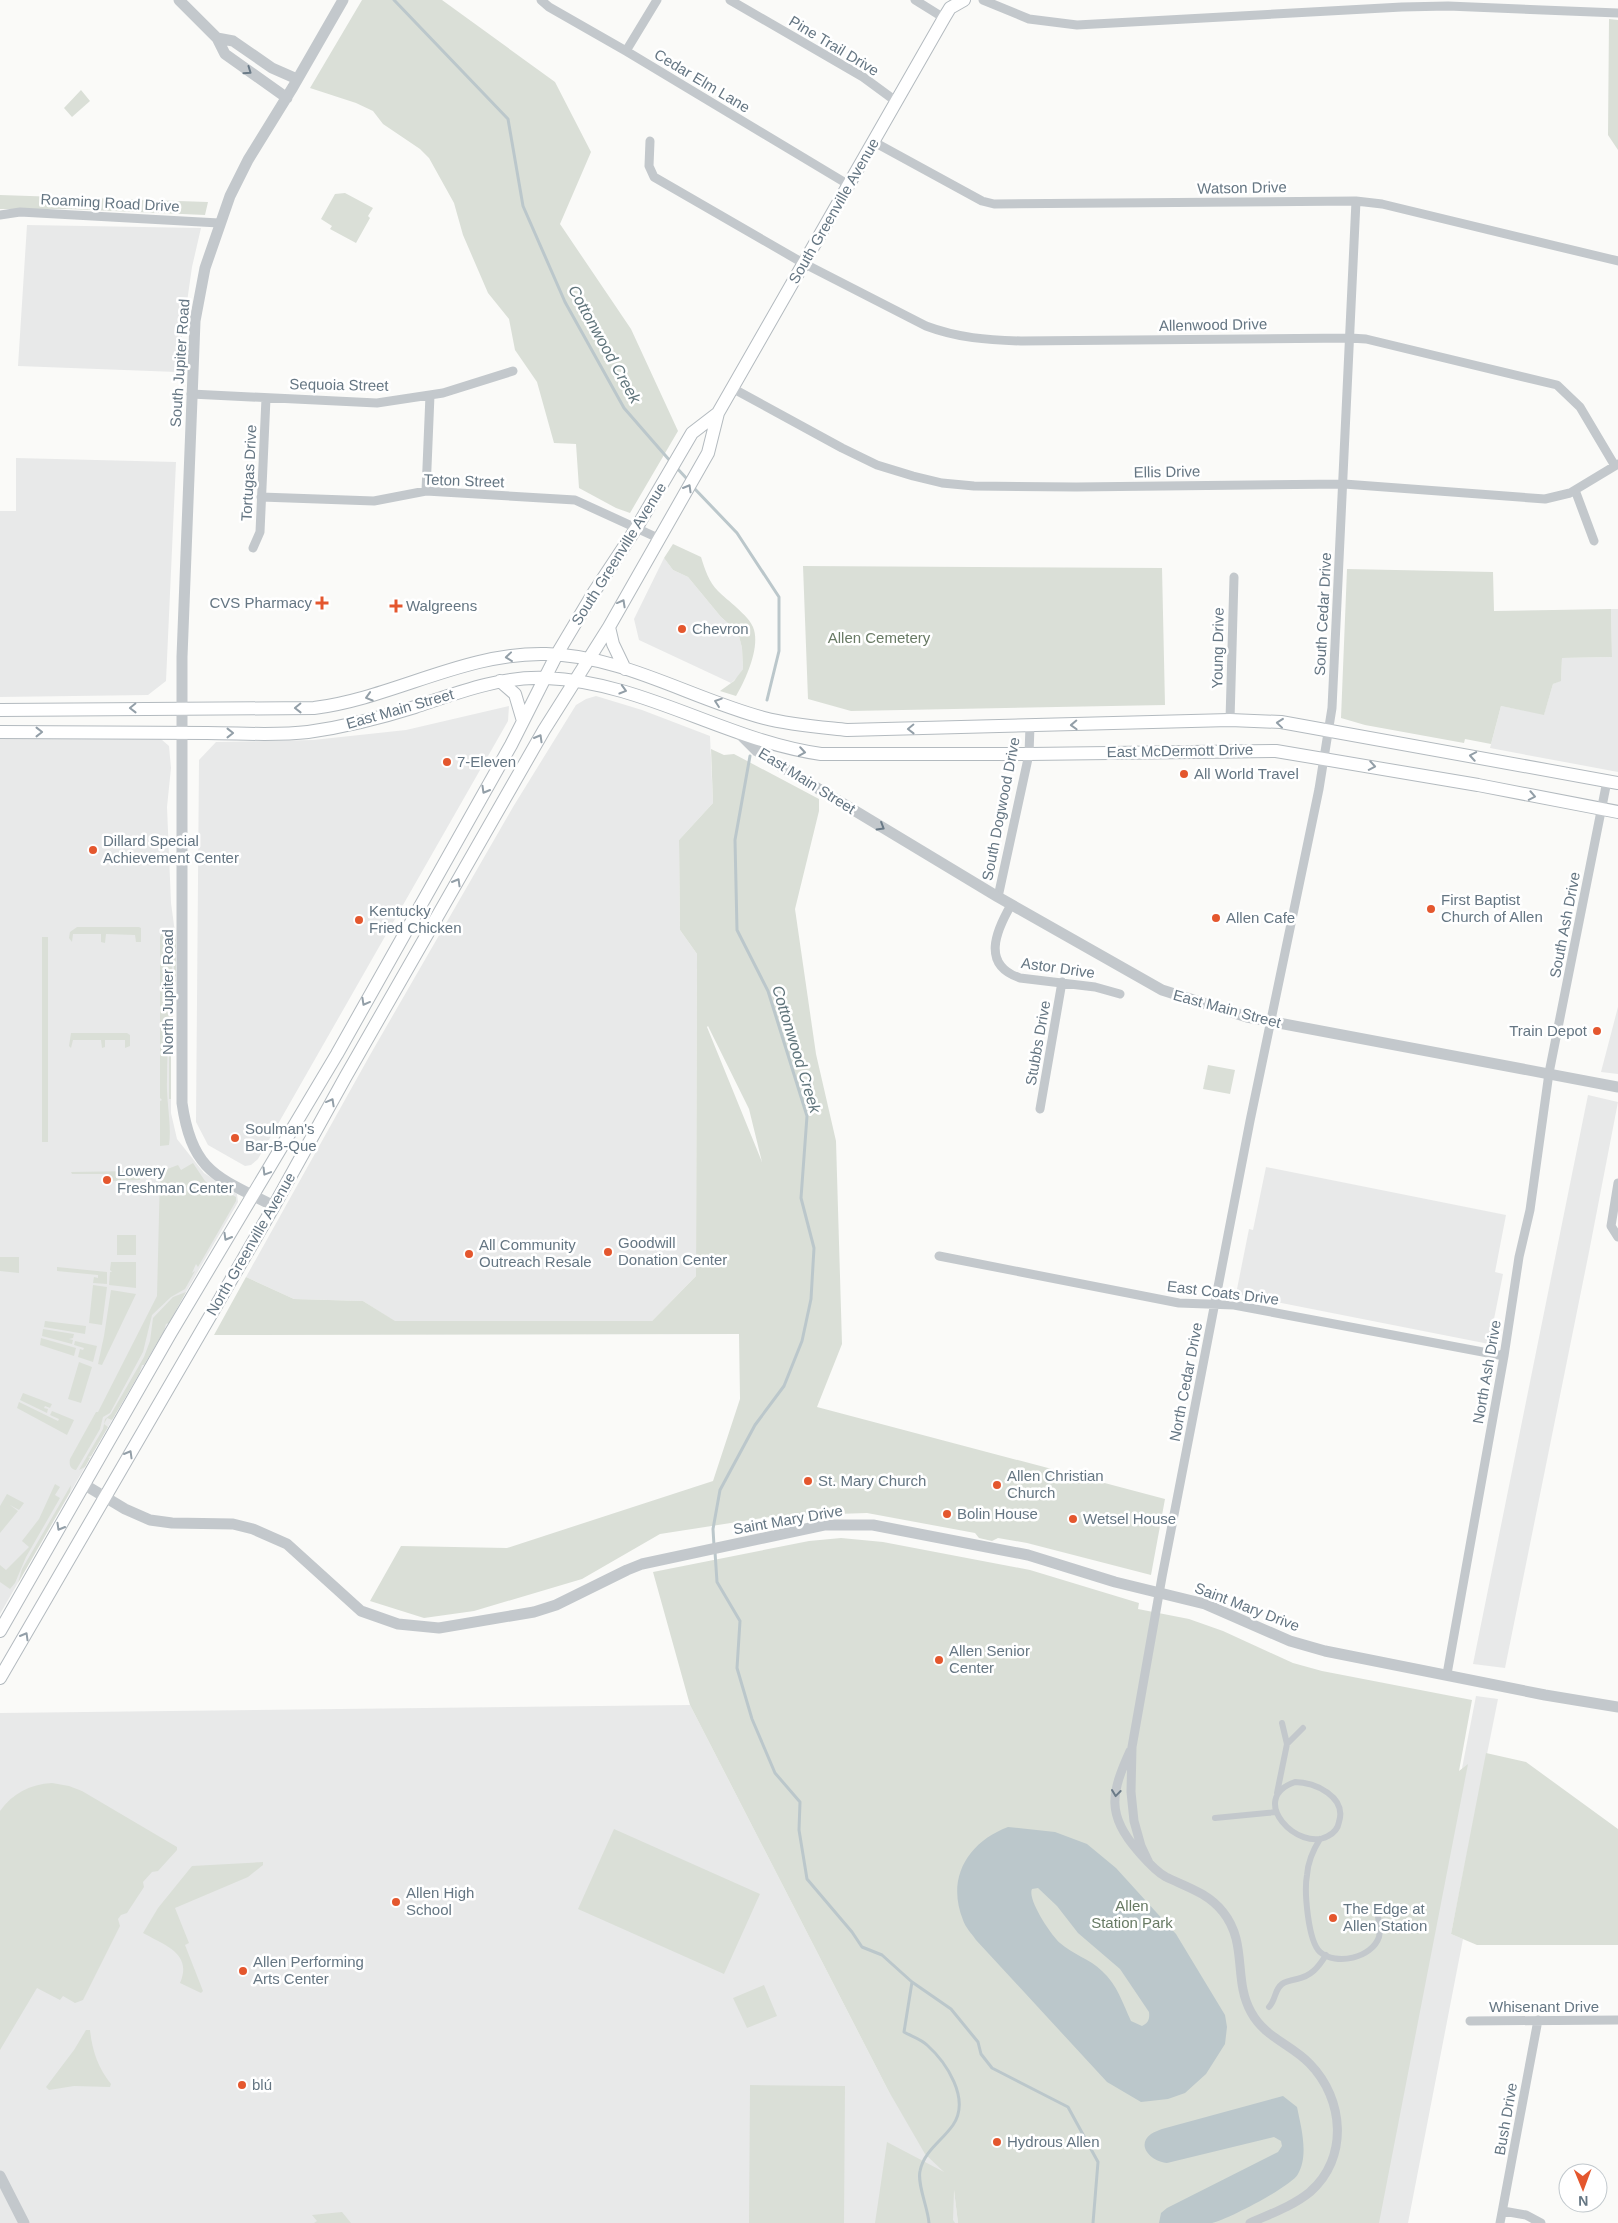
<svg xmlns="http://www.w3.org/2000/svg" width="1618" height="2223" font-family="Arial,sans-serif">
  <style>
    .built { fill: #e8e9e9 }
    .green { fill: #dadfd7; fill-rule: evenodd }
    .water { fill: #bbc7cb; fill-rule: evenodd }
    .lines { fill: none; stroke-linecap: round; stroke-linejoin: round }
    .stream { stroke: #bbc7cb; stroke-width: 3 }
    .secondary-casing { stroke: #b3babf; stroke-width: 14 }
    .pedestrian { stroke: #c3c8cc; stroke-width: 6 }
    .minor { stroke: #c3c8cc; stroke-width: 9 }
    .tertiary { stroke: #c3c8cc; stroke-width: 11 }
    .secondary { stroke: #fff; stroke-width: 12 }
    .oneway { stroke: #6a7a87 }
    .oneway2 { stroke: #939fa8 }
    .poi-dot { fill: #e4572e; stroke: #fff; stroke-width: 2 }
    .labels { text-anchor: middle; stroke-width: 5; stroke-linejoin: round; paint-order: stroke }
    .street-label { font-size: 15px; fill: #657683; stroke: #fff }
    .poi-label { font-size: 15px; fill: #657683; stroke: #fff; text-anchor: start }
    .park-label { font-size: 15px; fill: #687a64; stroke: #fff }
    .water-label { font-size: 16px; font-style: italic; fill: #60757c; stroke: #fff }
  </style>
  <rect width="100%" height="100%" fill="#fafaf8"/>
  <path class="built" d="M27 225 201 228 192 267 177 372 18 366Z
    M16 458 176 462 166 681 148 695 0 697V511H16Z
    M664 558 673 570 688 577 721 617 738 632 742 648 743 669 739 676 731 683 639 640 634 619Z
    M1611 609H1618V772L1490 748 1501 706 1544 714 1553 684 1561 680 1562 658 1612 657Z
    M596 696 642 710 710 736 713 803 679 840 680 930 697 954 696 1276 652 1321H394L363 1301 294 1299 246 1277 370 1055 513 807 576 705 586 699Z
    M509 706 508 721 258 1159 251 1165 245 1166 208 1145 196 1122 199 760 216 742 313 740 406 730Z
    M0 739H161L169 746 171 768 167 807 171 903 176 940V971L171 1038V1113L177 1139 204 1173 237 1194 238 1202 0 1614Z
    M1618 1007V1074L1601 1072Z
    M1588 1095 1618 1102 1589 1252 1505 1668 1473 1664Z
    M1266 1167 1506 1215 1495 1272 1503 1274 1489 1344 1236 1294 1249 1229 1253 1230Z
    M1476 1696 1498 1699 1451 1934 1463 1939 1408 2223H1374Z
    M690 1705 888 2090 953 2181 958 2223H0V1713Z"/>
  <path class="green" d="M362 0H442L555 82 591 152 560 224 631 329 678 431 630 513 616 508 579 488 576 444 554 443 537 382 515 350 509 319 488 293 463 235 454 203 429 158 420 149 383 124 373 111 356 103 310 88Z
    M1609 19 1618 20V150L1608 135Z
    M81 90 90 101 72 117 64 108Z
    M345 193 373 208 368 216 370 218 356 243 330 229 332 226 321 219 335 194Z
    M0 195 208 202 205 215 68 209H0Z
    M673 544 701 557C705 570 709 582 718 591 727 600 749 616 753 627 761 646 746 679 736 696L720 691 734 681 743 669 742 648 738 632 721 617 688 577 673 570 664 558Z
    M803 566 1162 568 1165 705 851 711 808 699Z
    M1347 569 1493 572 1494 611 1611 609 1612 657 1562 658 1561 681 1553 684 1544 715 1501 706 1491 744 1465 739 1464 743 1365 725 1341 718Z
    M711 749 724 755 734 754 819 799V811L795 909 816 1054 836 1141 842 1344 817 1407 1165 1499 1151 1575 1027 1543 998 1538 992 1541 979 1538 975 1533 867 1513 776 1516 660 1534 582 1579 474 1611 424 1618 370 1601 401 1546 507 1548 713 1481 740 1399 739 1334 214 1335 246 1277 294 1299 363 1301 395 1321H652L696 1276 697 954 680 930 679 840 713 803ZM708 1026 749 1109 762 1162 707 1027Z
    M77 927H139L141 928V942H136L135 935 106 934 105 943 101 942V934H73L72 942 69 938 70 932Z
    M167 930 172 952C172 994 167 1037 167 1080 166 1101 172 1125 169 1145L160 1146V1101L162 1100 160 1098V937L163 931Z
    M171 930 176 938V972L171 1038V1099H169V1038L174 972V946Z
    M42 937H48V1142H42Z
    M71 1033H127L130 1035V1046L125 1048V1040H105V1047L102 1048 101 1040H73L71 1048 69 1046Z
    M1208 1065 1235 1070 1230 1094 1203 1089Z
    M193 1163 205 1181 217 1191 220 1188 236 1197V1201L198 1267 196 1264 192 1273 195 1271 185 1289 171 1297 152 1315 143 1352 110 1413 103 1417 100 1429 79 1465 76 1470C70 1469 69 1464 70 1459L96 1412H98L157 1296 160 1175 162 1171 178 1165 181 1170Z
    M134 1171 140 1176V1180L109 1181V1174H72L71 1172Z
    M117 1235H136V1255H117Z
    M0 1257H19V1273L0 1271Z
    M111 1262H136V1288L109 1285 110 1272H112L110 1270Z
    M57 1267 107 1272V1284L93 1283 94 1277 98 1278V1275L57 1271Z
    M93 1285 107 1287 102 1325 89 1323Z
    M111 1290 136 1294 102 1365 98 1364 104 1336Z
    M186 1292 169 1323 166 1324 164 1331 144 1365H142L139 1374 112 1420 107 1418 104 1424 108 1427 91 1456 88 1457 90 1458 85 1467 79 1470 103 1429 105 1419 111 1414 144 1357 150 1341 153 1318 173 1297Z
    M45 1321 86 1326 85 1334 44 1327Z
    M43 1329 74 1334 73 1338 69 1339 73 1340 72 1344 42 1336Z
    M41 1338 76 1348 74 1356 40 1345Z
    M75 1341 97 1346 93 1362 78 1357 80 1349 83 1350 84 1348 74 1345Z
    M79 1362 92 1367 81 1403 68 1399Z
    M23 1393 52 1404 50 1408 45 1406 44 1408 48 1409 47 1413 20 1400Z
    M19 1402 58 1421 59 1419 50 1415 52 1411 74 1420 67 1435 17 1408Z
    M55 1484 60 1487 55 1495 60 1498 26 1557 15 1583 10 1589 0 1582V1565L6 1570 29 1547 22 1541 39 1519Z
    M71 1485 70 1492 18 1583 22 1569Z
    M7 1494 24 1503 19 1510 10 1505 18 1511 0 1533V1506Z
    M841 1538 883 1542 1030 1570 1139 1603 1138 1609 1189 1619 1223 1631 1293 1663 1322 1671 1472 1700 1459 1771 1468 1764 1379 2223H958L954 2190 953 2220 955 2223H875L887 2142 944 2172 925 2154 888 2090 690 1705 653 1572 809 1541Z
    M1486 1753 1526 1762 1618 1829V1945H1477L1451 1934Z
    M52 1783 69 1786 82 1791 177 1847V1850L158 1871 152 1872 143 1882 144 1887 127 1913 121 1915 118 1919 120 1926 83 2000 75 2003 63 1996 60 2000 37 1988 0 2050V1811C12 1794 30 1784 52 1783Z
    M614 1829 760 1894 724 1974 578 1909Z
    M263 1862V1865L248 1877 175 1908 189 1943 185 1945 203 1991 201 1993 180 1983C193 1953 164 1945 143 1933L158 1908 192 1866Z
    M764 1985 777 2016 747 2028 733 1998Z
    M86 2030H90C92 2050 98 2068 111 2084L110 2087 74 2086 49 2090 46 2087 74 2050Z
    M750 2085 845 2086 844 2223H749Z
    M342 2212 351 2223H314L317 2221 312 2215Z"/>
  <path class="water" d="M1008 1827 1055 1832 1087 1844 1116 1868 1176 1934 1225 2015 1227 2027 1225 2044 1206 2074 1185 2093 1168 2099 1141 2102 1107 2082 976 1940C972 1934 965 1927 963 1920 946 1878 968 1842 1008 1827ZM1038 1888 1057 1906 1078 1933 1120 1969 1149 2012C1150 2019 1148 2023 1142 2026L1131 2021C1123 2004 1117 1984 1102 1971 1090 1959 1072 1954 1060 1943 1051 1935 1027 1899 1032 1889Z
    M1283 2096 1297 2107C1301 2127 1309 2155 1298 2174 1292 2186 1227 2220 1212 2223 1198 2223 1174 2223 1159 2223L1161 2213 1167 2208 1278 2152 1282 2146 1281 2141 1274 2137 1167 2163C1152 2162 1135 2146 1151 2134 1154 2132 1159 2130 1162 2129Z"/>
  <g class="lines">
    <path class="stream" d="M394 0 508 119 523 206 565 302 624 408 671 462
      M675 466 688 480
      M693 487 737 533 779 597V651L767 700
      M714 1546 713 1529 720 1490 755 1425 784 1386 802 1341 811 1299 814 1248 801 1198 807 1116 768 991 737 930 735 840 750 756
      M715 1552 717 1582 740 1621 737 1668 752 1719 775 1773 800 1802 799 1830 807 1879 852 1932 862 1947 882 1955 912 1982 951 2009 978 2042 981 2054 992 2068 1068 2107 1098 2162 1093 2223
      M912 1982 904 2032C911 2036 921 2039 927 2045 946 2062 971 2099 953 2125 942 2141 924 2151 920 2171 917 2184 928 2208 929 2223"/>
    <g class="secondary-casing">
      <path id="secondary" d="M609 627 613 644 625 669
        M500 681 515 694 523 721
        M0 710 314 708C393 698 465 652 546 654 621 655 692 699 764 718 791 725 819 727 847 730L1230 720 1281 722 1618 783
        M0 732C69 732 138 733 207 733 240 733 275 736 308 732 344 727 380 718 415 707 457 693 500 676 546 678 644 682 724 740 821 754H1029L1276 751 1478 785 1618 812
        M0 1631 170 1334 337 1054 511 745 557 654 594 592 637 527 692 433 718 413
        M0 1678 274 1206 346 1076 544 730 609 627 708 453 718 413 944 18 950 8 964 0"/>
    </g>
    <path class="pedestrian" d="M1287 1744 1303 1728
      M1295 1782C1315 1782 1347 1797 1339 1822 1338 1828 1334 1833 1328 1836 1299 1853 1246 1799 1295 1782Z
      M1277 1793 1287 1744 1282 1723
      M1215 1818 1276 1812
      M1320 1839C1313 1850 1308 1862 1307 1875 1304 1891 1308 1941 1320 1952 1336 1966 1372 1958 1379 1937 1381 1929 1378 1918 1377 1910
      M1269 2007C1276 2000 1274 1990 1282 1984 1286 1981 1292 1980 1297 1979 1311 1976 1318 1968 1326 1955"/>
    <path class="minor" d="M541 0 549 7 626 51 849 185
      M730 0 863 77 897 102
      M915 0 944 18
      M983 0 1029 19 1077 25 1402 7 1448 6 1618 13
      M626 51 657 0
      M650 141 649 166 654 177 803 263 926 326C958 338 987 340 1021 341L1350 338 1366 339 1557 385 1580 407 1615 466
      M874 142 982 201 994 204 1356 201 1382 204 1618 261
      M0 215 20 212 219 223
      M732 388 842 448 877 465 913 476 942 483 974 486 1076 487 1344 484 1545 499 1570 493 1618 464
      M191 394 377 403 443 393 513 371
      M1575 490 1594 541
      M426 491 430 395
      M261 497 374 501 426 491 575 500 658 538
      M253 548 260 532 266 398
      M1230 720 1234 577
      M998 897 1029 754 1030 726
      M1011 905C996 931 981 965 1020 978L1095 987 1120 994
      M1040 1109 1062 982
      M1618 1183 1611 1226 1618 1237
      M939 1256 1179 1303 1234 1305 1504 1356
      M1447 1674 1504 1356 1519 1257 1530 1210 1549 1073 1607 781
      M1130 1751C1111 1793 1106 1815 1138 1851 1146 1860 1155 1871 1166 1877 1187 1887 1208 1893 1223 1912 1248 1943 1233 1980 1251 2012 1265 2038 1291 2044 1310 2064 1344 2099 1349 2158 1310 2192 1293 2206 1270 2214 1250 2223
      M1149 1863 1141 1846 1134 1821 1131 1792 1132 1747 1162 1577 1250 1121 1319 789 1332 708 1356 201
      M1470 2021 1618 2020
      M1503 2211 1526 2215 1541 2223
      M1500 2223 1538 2020"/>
    <path class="tertiary" d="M179 0 217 38 225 54 287 98
      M217 38 233 41 272 68 297 79
      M739 733 757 751 774 762 998 897 1162 990 1247 1017 1618 1087
      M274 1206C217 1177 192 1172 182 1103V657L195 321 205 268 230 196 248 160 293 87 343 0
      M85 1485 125 1509 150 1520 172 1523 233 1524 253 1529 287 1544 361 1611 398 1624 439 1628 534 1612 556 1605 627 1570 642 1564 824 1525H873L1028 1555 1115 1582 1205 1604 1290 1641 1325 1651 1545 1695 1618 1707
      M0 2176 24 2223"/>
    <use href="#secondary" class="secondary"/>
  </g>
  <defs><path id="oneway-chevron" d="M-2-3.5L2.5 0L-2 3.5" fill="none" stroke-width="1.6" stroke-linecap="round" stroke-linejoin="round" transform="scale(1.25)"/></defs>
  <g class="oneway">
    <use href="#oneway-chevron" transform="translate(248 71) rotate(35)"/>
    <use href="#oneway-chevron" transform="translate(881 827) rotate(31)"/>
    <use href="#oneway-chevron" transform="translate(1116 1793) rotate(97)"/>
  </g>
  <g class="oneway2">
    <use href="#oneway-chevron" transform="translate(688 488) rotate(-60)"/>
    <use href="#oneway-chevron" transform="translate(622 603) rotate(-61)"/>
    <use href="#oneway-chevron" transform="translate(509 657) rotate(174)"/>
    <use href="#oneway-chevron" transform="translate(623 690) rotate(16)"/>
    <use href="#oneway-chevron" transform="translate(369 697) rotate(163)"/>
    <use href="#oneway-chevron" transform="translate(718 702) rotate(-161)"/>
    <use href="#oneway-chevron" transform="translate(133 708) rotate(179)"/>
    <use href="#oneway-chevron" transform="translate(298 708) rotate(179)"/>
    <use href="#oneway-chevron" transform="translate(1280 723) rotate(-174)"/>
    <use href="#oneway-chevron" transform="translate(1074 725) rotate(178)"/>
    <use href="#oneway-chevron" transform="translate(911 729) rotate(179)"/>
    <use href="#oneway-chevron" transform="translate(39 732)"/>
    <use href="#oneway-chevron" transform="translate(230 733)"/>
    <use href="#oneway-chevron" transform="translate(539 738) rotate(-60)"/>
    <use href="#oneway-chevron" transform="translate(802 752) rotate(9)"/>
    <use href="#oneway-chevron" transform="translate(1473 756) rotate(-170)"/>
    <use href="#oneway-chevron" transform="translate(1372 766) rotate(10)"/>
    <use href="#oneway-chevron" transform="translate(485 790) rotate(120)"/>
    <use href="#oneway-chevron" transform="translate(1532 796) rotate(11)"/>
    <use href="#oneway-chevron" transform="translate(457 882) rotate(-60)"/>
    <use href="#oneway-chevron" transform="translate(365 1002) rotate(119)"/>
    <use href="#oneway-chevron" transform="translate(331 1102) rotate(-61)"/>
    <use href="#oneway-chevron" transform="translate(266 1172) rotate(121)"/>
    <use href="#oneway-chevron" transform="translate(227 1237) rotate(120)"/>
    <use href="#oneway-chevron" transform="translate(129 1454) rotate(-60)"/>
    <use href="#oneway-chevron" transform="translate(60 1527) rotate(120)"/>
    <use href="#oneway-chevron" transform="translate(25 1636) rotate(-60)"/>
  </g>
  <g class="poi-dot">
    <path d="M319.5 595.5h5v5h5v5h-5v5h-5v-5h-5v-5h5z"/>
    <path d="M393.5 598.5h5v5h5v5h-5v5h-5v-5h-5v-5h5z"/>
    <circle cx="682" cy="629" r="5"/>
    <circle cx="447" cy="762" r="5"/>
    <circle cx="1184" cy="774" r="5"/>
    <circle cx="93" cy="850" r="5"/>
    <circle cx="1431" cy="909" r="5"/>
    <circle cx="1216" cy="918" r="5"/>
    <circle cx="359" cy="920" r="5"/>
    <circle cx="1597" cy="1031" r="5"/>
    <circle cx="235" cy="1138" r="5"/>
    <circle cx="107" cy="1180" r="5"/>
    <circle cx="608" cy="1252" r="5"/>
    <circle cx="469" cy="1254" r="5"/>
    <circle cx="808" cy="1481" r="5"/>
    <circle cx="997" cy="1485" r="5"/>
    <circle cx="947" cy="1514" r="5"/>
    <circle cx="1073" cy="1519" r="5"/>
    <circle cx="939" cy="1660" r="5"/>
    <circle cx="396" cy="1902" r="5"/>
    <circle cx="1333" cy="1918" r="5"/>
    <circle cx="243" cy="1971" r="5"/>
    <circle cx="242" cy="2085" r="5"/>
    <circle cx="997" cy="2142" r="5"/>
  </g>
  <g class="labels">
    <g class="street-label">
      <text transform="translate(834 46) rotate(31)" y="5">Pine Trail Drive</text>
      <text transform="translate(702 81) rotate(31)" y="5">Cedar Elm Lane</text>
      <text transform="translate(1242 188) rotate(-1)" y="5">Watson Drive</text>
      <text transform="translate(110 203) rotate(3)" y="5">Roaming Road Drive</text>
      <text transform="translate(834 211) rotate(-60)" y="5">South Greenville Avenue</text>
      <text transform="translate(1213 325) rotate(-1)" y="5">Allenwood Drive</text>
      <text transform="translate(180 363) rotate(-86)" y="5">South Jupiter Road</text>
      <text transform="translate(339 385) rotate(1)" y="5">Sequoia Street</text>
      <text transform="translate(1167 472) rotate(-1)" y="5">Ellis Drive</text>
      <text transform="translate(249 473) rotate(-87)" y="5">Tortugas Drive</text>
      <text transform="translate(464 481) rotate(2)" y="5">Teton Street</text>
      <text transform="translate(619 554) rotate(-58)" y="5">South Greenville Avenue</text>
      <text transform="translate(1323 614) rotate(-87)" y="5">South Cedar Drive</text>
      <text transform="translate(1218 648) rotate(-89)" y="5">Young Drive</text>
      <text transform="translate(400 709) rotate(-16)" y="5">East Main Street</text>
      <text transform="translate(1180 751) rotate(-1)" y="5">East McDermott Drive</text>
      <text transform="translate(807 781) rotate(32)" y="5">East Main Street</text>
      <text transform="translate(1001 809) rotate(-79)" y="5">South Dogwood Drive</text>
      <text transform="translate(1565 925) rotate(-79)" y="5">South Ash Drive</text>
      <text transform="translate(1058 968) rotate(8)" y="5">Astor Drive</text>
      <text transform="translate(168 992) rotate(-90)" y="5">North Jupiter Road</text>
      <text transform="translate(1227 1009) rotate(15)" y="5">East Main Street</text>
      <text transform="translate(1038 1043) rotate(-80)" y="5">Stubbs Drive</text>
      <text transform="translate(251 1244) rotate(-60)" y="5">North Greenville Avenue</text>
      <text transform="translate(1223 1293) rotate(7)" y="5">East Coats Drive</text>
      <text transform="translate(1487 1372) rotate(-80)" y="5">North Ash Drive</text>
      <text transform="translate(1186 1382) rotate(-79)" y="5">North Cedar Drive</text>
      <text transform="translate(788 1520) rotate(-10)" y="5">Saint Mary Drive</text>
      <text transform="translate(1247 1607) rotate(21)" y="5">Saint Mary Drive</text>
      <text x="1544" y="2012">Whisenant Drive</text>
      <text transform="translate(1506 2119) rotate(-80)" y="5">Bush Drive</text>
    </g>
    <g class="poi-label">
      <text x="312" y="608" text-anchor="end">CVS Pharmacy</text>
      <text x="406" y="611">Walgreens</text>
      <text x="692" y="634">Chevron</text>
      <text x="457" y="767">7-Eleven</text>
      <text x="1194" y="779">All World Travel</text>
      <text x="103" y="846">Dillard Special<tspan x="103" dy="17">Achievement Center</tspan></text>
      <text x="1441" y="905">First Baptist<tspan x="1441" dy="17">Church of Allen</tspan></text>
      <text x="369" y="916">Kentucky<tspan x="369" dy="17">Fried Chicken</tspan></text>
      <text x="1226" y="923">Allen Cafe</text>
      <text x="1587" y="1036" text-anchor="end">Train Depot</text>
      <text x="245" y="1134">Soulman's<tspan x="245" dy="17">Bar-B-Que</tspan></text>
      <text x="117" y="1176">Lowery<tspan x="117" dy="17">Freshman Center</tspan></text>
      <text x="618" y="1248">Goodwill<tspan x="618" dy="17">Donation Center</tspan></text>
      <text x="479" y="1250">All Community<tspan x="479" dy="17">Outreach Resale</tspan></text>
      <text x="1007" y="1481">Allen Christian<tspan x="1007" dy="17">Church</tspan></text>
      <text x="818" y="1486">St. Mary Church</text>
      <text x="957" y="1519">Bolin House</text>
      <text x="1083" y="1524">Wetsel House</text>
      <text x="949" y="1656">Allen Senior<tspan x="949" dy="17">Center</tspan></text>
      <text x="406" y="1898">Allen High<tspan x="406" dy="17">School</tspan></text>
      <text x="1343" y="1914">The Edge at<tspan x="1343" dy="17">Allen Station</tspan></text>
      <text x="253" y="1967">Allen Performing<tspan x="253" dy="17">Arts Center</tspan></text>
      <text x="252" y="2090">blú</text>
      <text x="1007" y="2147">Hydrous Allen</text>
    </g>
    <g class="park-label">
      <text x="879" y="643">Allen Cemetery</text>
      <text x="1132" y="1911">Allen<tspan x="1132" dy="17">Station Park</tspan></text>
    </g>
    <g class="water-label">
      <text transform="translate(605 344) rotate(61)" y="6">Cottonwood Creek</text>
      <text transform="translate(797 1049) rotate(73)" y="6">Cottonwood Creek</text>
    </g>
  </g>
  <g transform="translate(1583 2188) rotate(179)"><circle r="24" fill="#ffffff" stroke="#c1c8cd"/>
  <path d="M0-4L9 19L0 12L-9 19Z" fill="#e4572e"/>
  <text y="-8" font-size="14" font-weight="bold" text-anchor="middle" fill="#657683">N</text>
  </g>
</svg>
